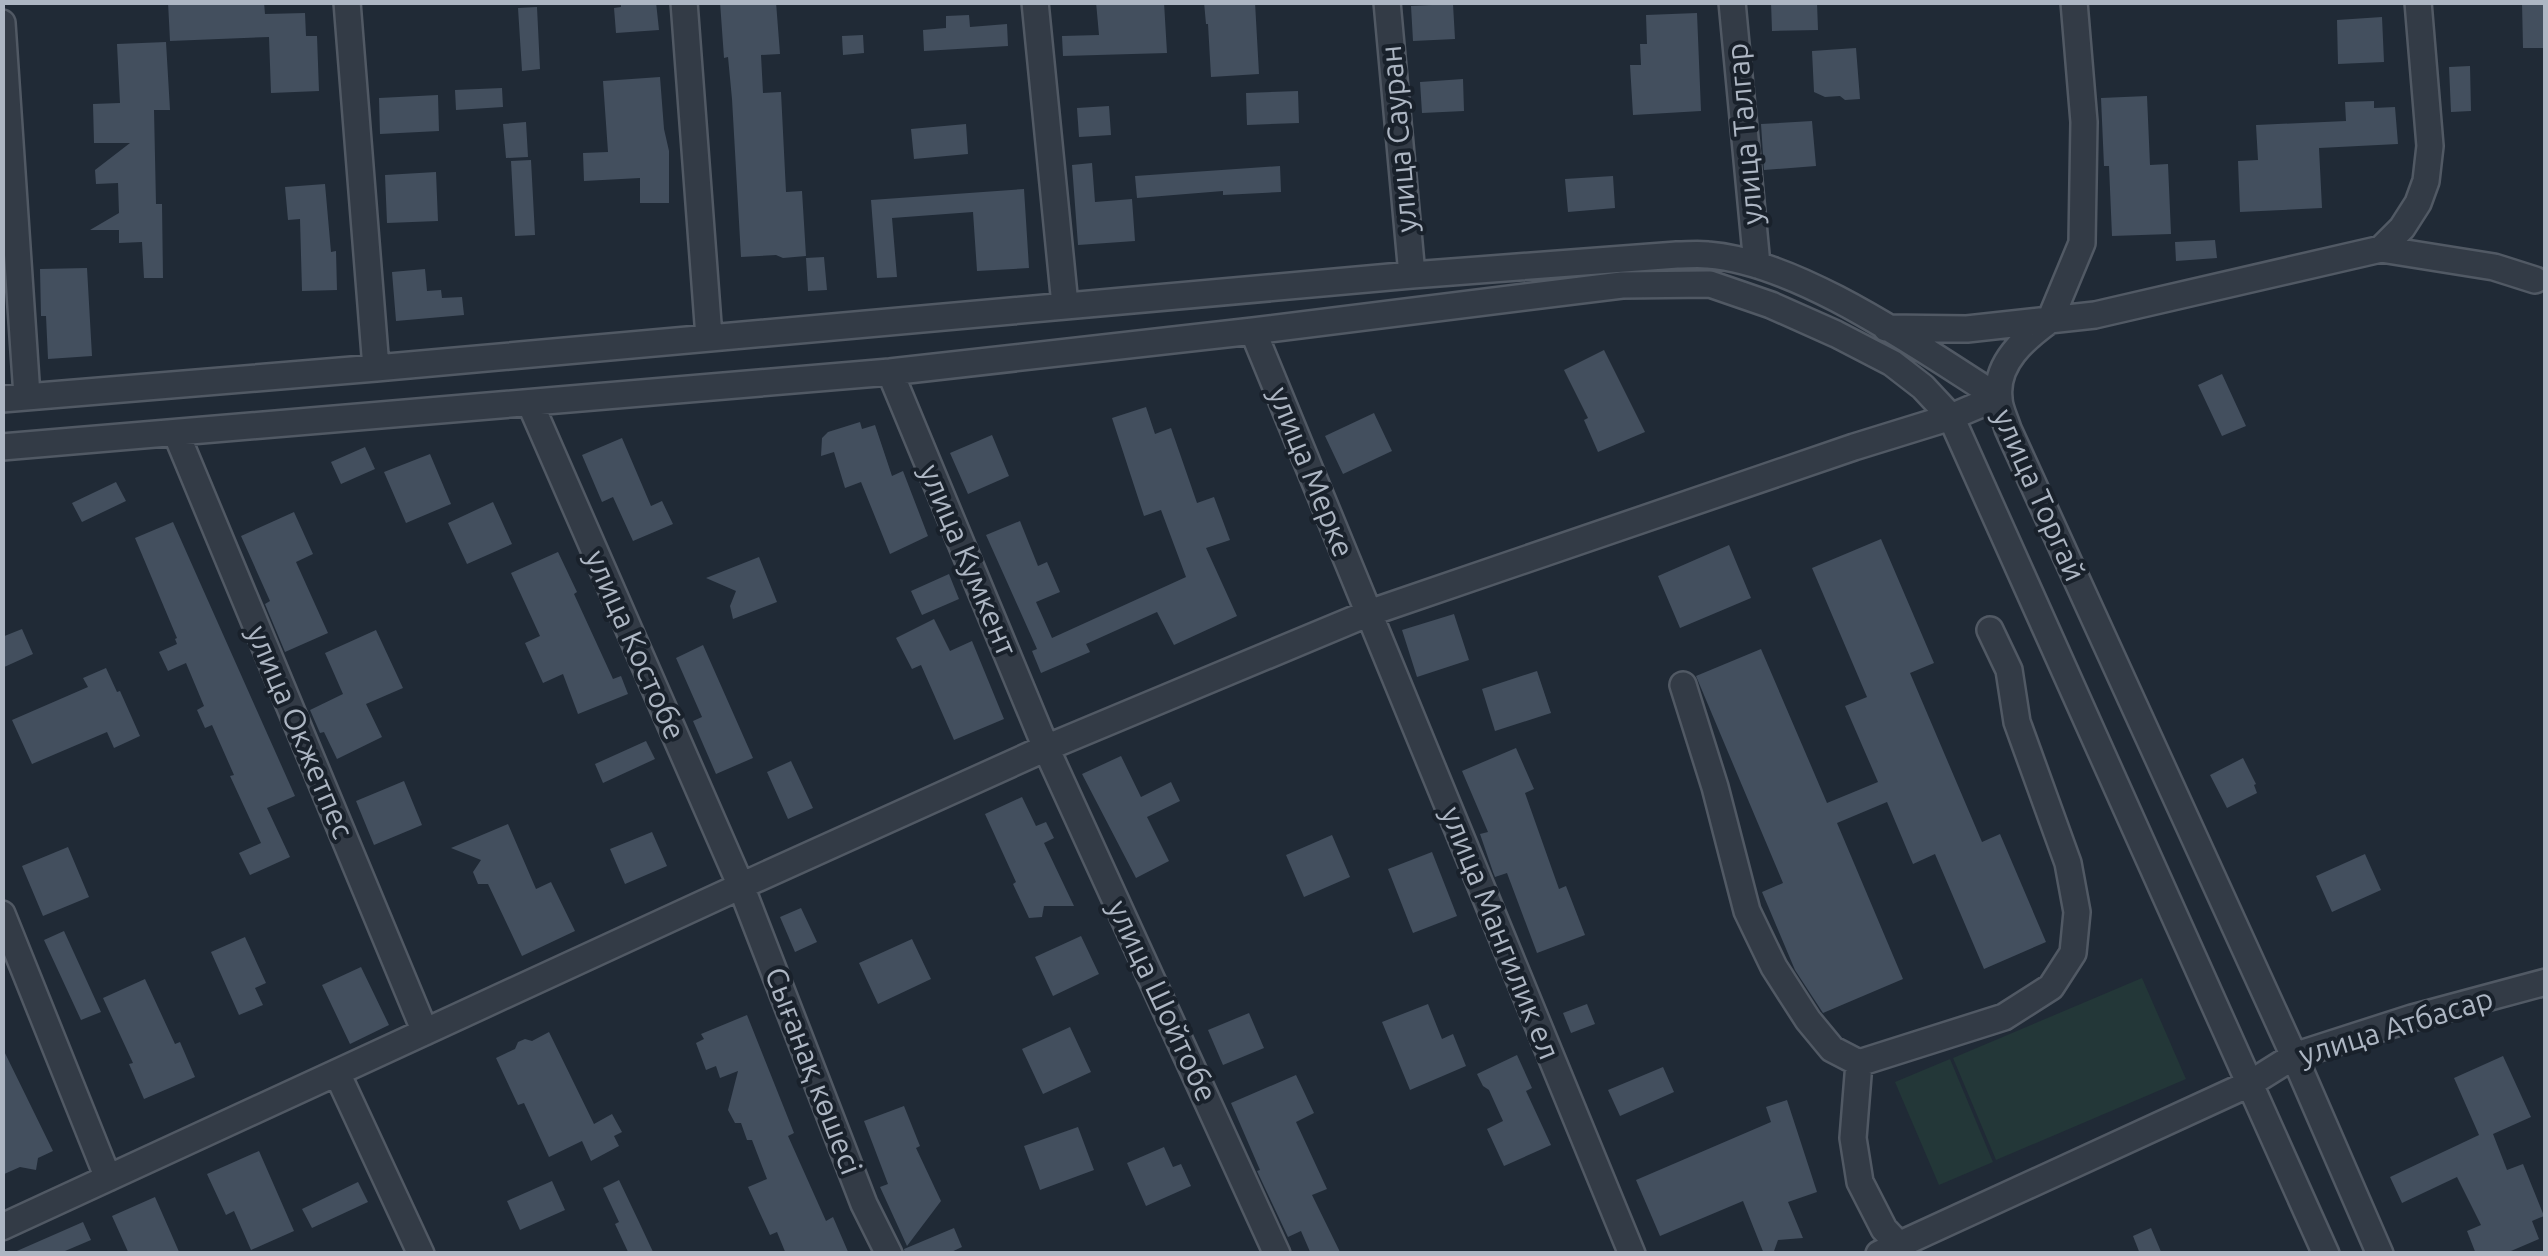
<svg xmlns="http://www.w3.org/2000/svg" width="2548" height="1256" font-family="Ubuntu,sans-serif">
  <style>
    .green { fill: #233738 }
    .building { fill: #434f5e }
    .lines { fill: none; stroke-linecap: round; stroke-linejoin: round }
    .minor-casing { stroke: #515964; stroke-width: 30 }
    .minor { stroke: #333b46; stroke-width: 25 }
    .labels { text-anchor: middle; stroke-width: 8; stroke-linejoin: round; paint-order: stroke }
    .street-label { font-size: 30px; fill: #adb6c3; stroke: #19212b }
  </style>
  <rect width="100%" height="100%" fill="#202a36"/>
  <path class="green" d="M2142 978 2186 1079 1996 1160 1953 1058Z
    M1950 1059 1993 1162 1939 1185 1895 1082Z"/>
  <path class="building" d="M168 2H264L265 14 305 13 306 36H317L319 91 271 93 269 37 170 41Z
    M621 2H656L659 30 616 33 614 8 621 7Z
    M720 2H776L780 54 761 55 763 93 781 92 786 192 802 191 806 256 783 258 776 255 741 257 732 99 728 57 724 58Z
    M1096 2H1164L1167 53 1063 56 1062 36 1099 35Z
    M1204 2H1255L1259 74 1211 77 1208 24H1206Z
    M1771 2H1817L1818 30 1772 31Z
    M2522 2H2546V48H2523Z
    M1453 4 1455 39 1413 41 1411 6Z
    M537 7 540 69 522 71 518 8Z
    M1697 13 1701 111 1633 115 1630 65H1641L1640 44H1647L1646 15Z
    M969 15 970 27 1007 24 1008 46 924 51 923 30 946 28V16Z
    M2382 17 2384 62 2338 64 2337 20Z
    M863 35 864 53 843 55 842 36Z
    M166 42 170 110H154L156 204H162L163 278H144L142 242 119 243V230H90L119 213 118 183 96 184 95 170 130 143H94L93 104 120 103 117 44Z
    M1856 48 1860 99 1845 100 1840 96 1825 97 1814 92 1812 51Z
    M2470 66 2471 111 2451 112 2449 67Z
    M660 77 664 129 669 151V203H640V178L584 181 583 153 608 152 603 81Z
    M1463 79 1464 111 1422 113 1420 82Z
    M502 88 503 107 456 110 455 90Z
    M1298 91 1299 123 1247 125 1246 93Z
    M438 95 439 131 380 134 379 98Z
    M2147 96 2150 165 2168 164 2171 234 2112 236 2109 166H2104L2101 98Z
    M2374 101V108L2395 107 2398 144 2319 148 2322 208 2240 212 2238 161 2258 160 2256 125 2346 121 2345 102Z
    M1109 106 1111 135 1079 137 1077 108Z
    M1812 121 1816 166 1764 170 1761 124Z
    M526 122 528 157 506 158 503 124Z
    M966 124 968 154 914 159 911 129Z
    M531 160 535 235 515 236 511 161Z
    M1092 163 1095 202 1132 199 1135 241 1078 245 1072 165Z
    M1280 166 1281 192 1223 195V191L1137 198 1135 176Z
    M436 172 438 221 387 223 385 175Z
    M1613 176 1615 208 1568 212 1565 179Z
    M325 184 331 252 336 251 337 290 302 291 300 219 288 220 285 187Z
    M1024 189 1029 268 977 271 973 212 892 218 897 277 877 278 871 200Z
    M2215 240 2217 258 2176 261 2175 242Z
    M824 257 827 290 808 291 806 258Z
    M87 268 92 356 48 359 46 316H41L40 269Z
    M425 269 427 291 441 290 442 298 462 297 464 315 396 321 392 272Z
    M1604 350 1645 432 1598 452 1584 420 1588 418 1564 370Z
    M2222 374 2246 426 2222 436 2198 385Z
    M1146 407 1155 434 1171 428 1197 503 1214 497 1230 540 1206 548 1237 616 1174 645 1157 612 1086 644 1090 652 1041 673 1032 651 1037 649 986 535 1020 521 1038 566 1047 562 1060 592 1036 602 1052 638 1186 577 1161 510 1144 516 1112 418Z
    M1374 413 1392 451 1343 474 1325 436Z
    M860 422 862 429 875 425 892 476 903 471 928 536 890 554 861 482 845 488 834 452 821 456 822 438 828 432Z
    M992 435 1009 476 968 494 950 453Z
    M622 438 651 506 662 501 673 524 633 541 613 497 602 502 582 455Z
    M365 447 375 469 341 484 331 462Z
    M430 454 451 504 406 523 384 472Z
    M116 482 126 501 82 522 72 503Z
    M493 502 512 544 467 564 448 523Z
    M294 512 313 554 296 562 328 633 285 652 265 604 270 601 241 536Z
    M173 522 295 796 267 808 290 857 250 875 239 853 261 843 230 776 234 775 212 725 205 728 197 710 204 706 186 663 168 671 159 652 177 644 175 639 177 638 135 538Z
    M1881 539 1934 663 1910 673 1982 842 2000 834 2046 942 1984 969 1935 854 1913 864 1887 802 1837 823 1903 979 1823 1013 1795 970 1762 892 1783 883 1696 676 1761 649 1827 803 1878 782 1845 706 1867 697 1812 568Z
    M1729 545 1751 598 1680 628 1658 576Z
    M558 552 577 592 574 594 613 679 621 676 628 694 578 714 563 674 543 683 525 643 540 636 511 573Z
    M759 557 777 602 733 619 730 606 736 591 706 578Z
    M949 574 959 599 922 615 911 591Z
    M1454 614 1469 660 1417 677 1402 630Z
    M934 619 950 651 972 641 1004 719 954 740 921 665 912 669 896 638Z
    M22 629 33 654 2 668V637Z
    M376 630 403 688 366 704 382 737 337 759 324 732 320 733 310 710 343 694 325 653Z
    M703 645 753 758 716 774 693 721 702 717 676 658Z
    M106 668 117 692 120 691 140 736 114 748 107 732 32 764 12 720 88 687 83 678Z
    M1537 671 1551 713 1495 731 1482 689Z
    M646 741 655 759 603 783 595 764Z
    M1516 748 1534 789 1525 793 1559 889 1566 886 1585 935 1537 953 1507 873 1495 877 1493 872 1480 834 1488 832 1462 771Z
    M1121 756 1141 797 1171 782 1180 801 1147 817 1169 861 1136 878 1082 774Z
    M2243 758 2256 784 2254 785 2257 793 2227 808 2210 775Z
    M791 761 813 808 788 819 767 772Z
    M404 781 422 825 374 845 356 801Z
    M1022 797 1036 826 1046 822 1054 838 1044 843 1074 906H1044L1042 917 1029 918 1013 884 1016 882 985 814Z
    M508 824 536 889 551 882 575 931 522 956 488 884H478L473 872 481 860 451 848Z
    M652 832 667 866 625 884 610 849Z
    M1332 835 1350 877 1304 897 1286 855Z
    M68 847 89 897 43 916 22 866Z
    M1432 852 1457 916 1413 933 1388 869Z
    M2365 854 2381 890 2332 912 2316 876Z
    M801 908 817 942 795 952 780 917Z
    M64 931 101 1012 81 1020 44 940Z
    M1081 936 1099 974 1053 996 1035 957Z
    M245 937 266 983 255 988 263 1005 239 1015 211 952Z
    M912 939 931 979 878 1004 859 963Z
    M361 967 389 1025 350 1044 322 985Z
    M145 979 175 1044 180 1042 195 1077 144 1099 129 1064 133 1063 103 998Z
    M1428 1004 1442 1039 1453 1034 1466 1066 1410 1090 1382 1022Z
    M1587 1004 1595 1024 1571 1033 1563 1013Z
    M1249 1013 1264 1048 1223 1065 1208 1030Z
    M747 1015 794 1133 788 1136 826 1221 833 1217 849 1254H786L777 1232 770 1235 748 1187 767 1179 752 1140H747L741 1123H735L728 1110 738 1071 720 1078 716 1066 706 1070 696 1043 704 1039 701 1034Z
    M1070 1027 1091 1072 1043 1094 1022 1049Z
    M549 1032 594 1124 612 1114 622 1132 614 1136 619 1146 591 1161 582 1141 549 1157 524 1103 518 1105 496 1058 515 1049 518 1042 525 1039 532 1041Z
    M2 1047 53 1151 38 1158 36 1170 20 1167 2 1175Z
    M1517 1055 1532 1088 1526 1091 1551 1145 1504 1166 1487 1129 1503 1121 1489 1090 1483 1086 1477 1074Z
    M2503 1056 2531 1117 2493 1134 2507 1170 2523 1164 2544 1216 2532 1221 2539 1239 2504 1254H2476L2467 1231 2481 1225 2457 1177 2402 1203 2390 1177 2479 1135 2454 1078Z
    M1663 1067 1674 1092 1620 1116 1608 1090Z
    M1296 1075 1314 1113 1296 1122 1327 1189 1312 1195 1341 1254H1311L1301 1231 1288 1237 1257 1171 1260 1170 1231 1103Z
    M1787 1100 1817 1192 1788 1202 1803 1238 1778 1240 1773 1254H1764L1743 1201 1660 1236 1636 1180 1771 1122 1766 1107Z
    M904 1106 920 1146 916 1148 941 1201 907 1246 880 1187 888 1184 864 1121Z
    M1078 1127 1094 1170 1040 1190 1024 1146Z
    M1164 1147 1173 1167 1181 1164 1191 1186 1146 1206 1127 1163Z
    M259 1151 294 1231 251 1250 234 1211 226 1215 207 1174Z
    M619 1180 639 1222 654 1254H629L615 1224 619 1222 603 1188Z
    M552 1181 565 1210 520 1230 507 1201Z
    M358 1182 368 1202 312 1228 302 1209Z
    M155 1197 180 1254H129L112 1216Z
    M83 1222 91 1240 58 1254H10Z
    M954 1228 962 1247 947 1254H905L904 1249Z
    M2151 1228 2162 1254H2140L2133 1236Z"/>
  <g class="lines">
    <g class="minor-casing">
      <path id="minor" d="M347 2 376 368
        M684 2 709 337
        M1035 2 1065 305
        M1387 2 1412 275
        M1732 2 1757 265
        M2 23 27 396
        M2381 249 2402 228 2418 203 2426 181 2430 146 2418 2
        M2050 320C2025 338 1995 363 1999 398 1999 408 2005 419 2008 429L2294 1056 2380 1254
        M2050 320 2082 243 2084 122 2074 2
        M1886 328 1967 329 2095 315 2381 249 2494 267 2535 280
        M1253 331 1632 1254
        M890 372 1046 748 1277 1254
        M2 399 376 368 1412 275 1677 255C1687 255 1698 254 1708 255 1800 262 1920 348 1998 397
        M530 403 741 886 864 1204 889 1254
        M176 433 425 1032
        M2 447 890 372 1253 331 1622 285 1710 284 1771 305 1836 334 1892 363 1923 387 1951 417 2326 1254
        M1683 685 1715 787 1747 911 1774 967 1808 1020 1832 1049 1859 1063 2004 1017 2051 987 2073 953 2077 912 2068 863 2017 722 2009 670 1990 630
        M2 914 108 1178
        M1859 1063 1853 1138 1860 1182 1884 1229 1899 1245 1903 1254
        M337 1073 421 1254
        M2 1227 741 886 1046 748 1369 613 1854 447 1951 417 1998 397
        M1879 1254 2251 1083 2294 1056 2412 1018 2546 982"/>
    </g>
    <use href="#minor" class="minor"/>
  </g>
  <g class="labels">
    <g class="street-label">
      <text transform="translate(1745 134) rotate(-95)" y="10">улица Талгар</text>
      <text transform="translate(1399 139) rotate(-95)" y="10">улица Сауран</text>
      <text transform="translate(1311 472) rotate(68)" y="10">улица Мерке</text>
      <text transform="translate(2039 495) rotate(66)" y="10">улица Торгай</text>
      <text transform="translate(968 560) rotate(67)" y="10">улица Кумкент</text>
      <text transform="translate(635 645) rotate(66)" y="10">улица Костобе</text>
      <text transform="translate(300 732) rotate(67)" y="10">улица Окжетпес</text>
      <text transform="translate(1500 933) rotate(68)" y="10">улица Мангилик ел</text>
      <text transform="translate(1162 1001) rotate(65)" y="10">улица Шойтобе</text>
      <text transform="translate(2396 1027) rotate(-17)" y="10">улица Атбасар</text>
      <text transform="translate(813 1071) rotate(69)" y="10">Сығанақ көшесі</text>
    </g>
  </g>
  <rect width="2548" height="1256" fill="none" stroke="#adb6c3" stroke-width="10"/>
</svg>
